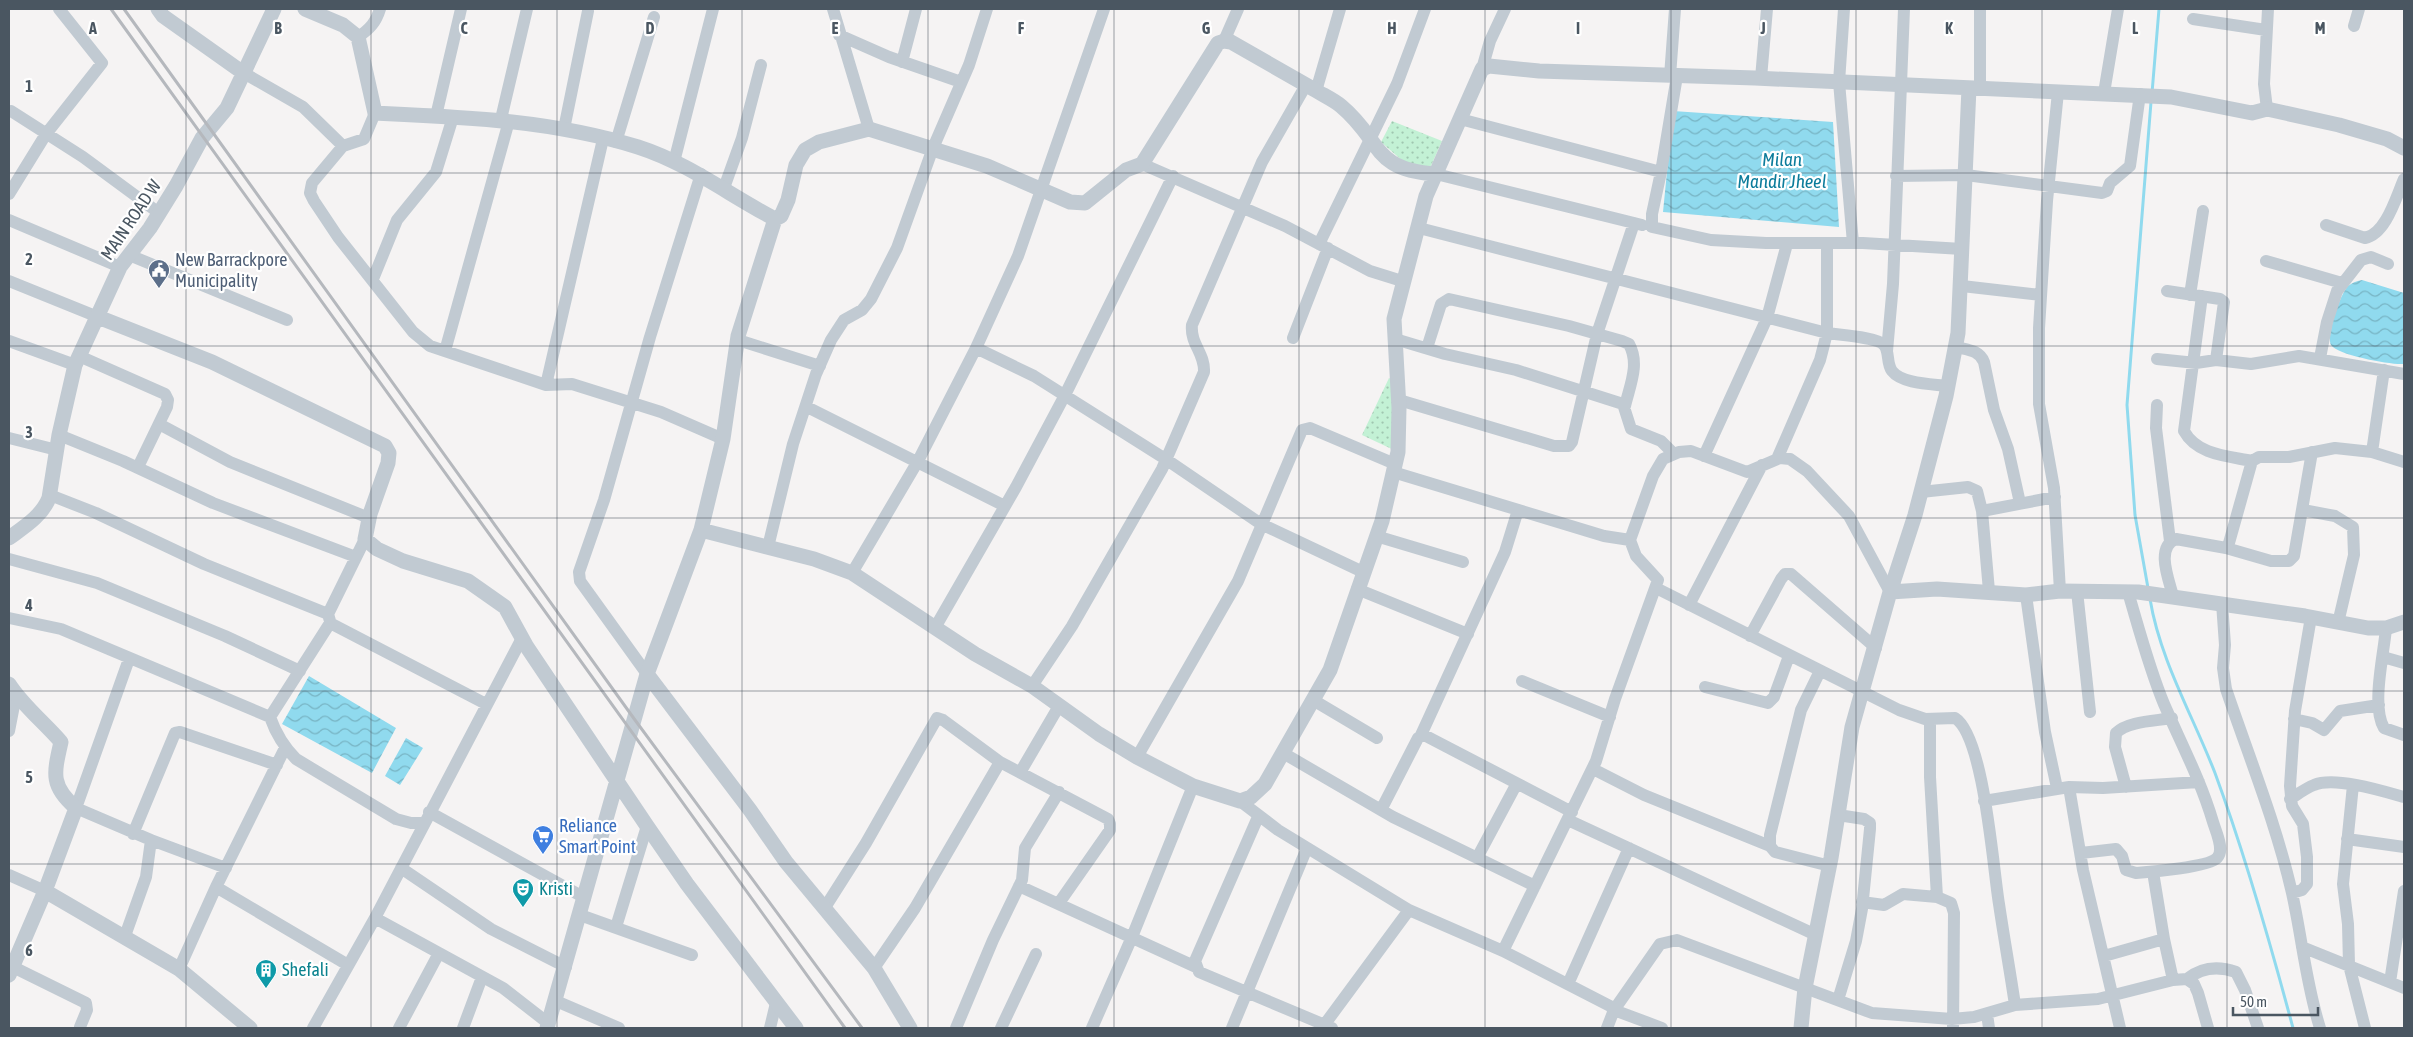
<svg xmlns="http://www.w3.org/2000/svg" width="2413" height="1037" font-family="'Asap Condensed',sans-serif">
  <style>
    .park { fill: url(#park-dots) }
    .water { fill: url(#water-waves) }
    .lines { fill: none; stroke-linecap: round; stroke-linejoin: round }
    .stream { stroke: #90daee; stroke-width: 3 }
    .minor { stroke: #c1cad2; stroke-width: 12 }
    .tertiary { stroke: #c1cad2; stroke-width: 15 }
    .rail { stroke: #b5b8bd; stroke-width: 3 }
    .grid { fill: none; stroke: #4a5661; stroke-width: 1; stroke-opacity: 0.55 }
    .labels { text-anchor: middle; stroke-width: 4.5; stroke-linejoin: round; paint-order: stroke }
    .street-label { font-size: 18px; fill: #4a5661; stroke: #fff }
    .service-label { font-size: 18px; fill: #4e5e75; stroke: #fff; text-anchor: start }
    .shop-label { font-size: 18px; fill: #366cbe; stroke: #fff; text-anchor: start }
    .culture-label { font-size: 18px; fill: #0d838f; stroke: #fff; text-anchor: start }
    .water-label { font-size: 19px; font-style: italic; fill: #0c7c9b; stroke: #fff }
    .grid-label { font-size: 16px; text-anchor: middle; font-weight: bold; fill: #4a5661; stroke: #fff; stroke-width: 4.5; stroke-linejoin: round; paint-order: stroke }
  </style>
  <defs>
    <pattern id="park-dots" width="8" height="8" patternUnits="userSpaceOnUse" patternTransform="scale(1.25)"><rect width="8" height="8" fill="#c3f1d5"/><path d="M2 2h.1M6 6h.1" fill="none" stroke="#a0c6b0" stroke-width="1.8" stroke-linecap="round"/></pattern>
    <pattern id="water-waves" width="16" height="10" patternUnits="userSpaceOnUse" patternTransform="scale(1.25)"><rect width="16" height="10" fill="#90daee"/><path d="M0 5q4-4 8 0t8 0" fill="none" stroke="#78b4c4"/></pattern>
  </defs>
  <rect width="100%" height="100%" fill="#f5f3f3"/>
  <path class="park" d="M1392 121 1442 141 1430 168 1405 163 1381 142Z
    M1389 378 1394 381 1396 451 1362 435Z"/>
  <path class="water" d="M1673 111 1833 122 1839 227 1663 212Z
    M2362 280 2404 293 2403 364C2391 365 2337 355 2331 345 2326 336 2340 294 2348 286 2352 283 2356 281 2362 280Z
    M309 676 396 728 372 773 282 724Z
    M406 738 423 748 400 785 385 776Z"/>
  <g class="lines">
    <path class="stream" d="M2152 93 2159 9
      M2148 588 2135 515 2127 405 2151 102
      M2150 599C2160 660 2193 716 2215 773 2246 857 2270 942 2293 1028"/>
    <path class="minor" d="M833 9 869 129
      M1844 9 1839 82 1853 243
      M2193 19 2266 30
      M2354 26 2359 9
      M839 35 889 57 961 82
      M358 37C370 29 376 22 380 9
      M1224 41 1238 9
      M902 62 916 9
      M1482 69 1490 41 1505 9
      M242 72 303 107 343 146 364 139 375 113
      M1670 76 1675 9
      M1761 78 1767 9
      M1980 88V9
      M1316 91 1340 9
      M2058 92 2047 201 2039 328V404L2054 488 2060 591
      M2104 93 2118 9
      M2267 109 2264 84 2268 9
      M11 111 83 157 159 213
      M436 116 461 9
      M501 119 527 9
      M1460 119 1661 172 1652 214V227L1711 240 1766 243H1863L1962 249
      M564 129 588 11
      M616 142 654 17
      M343 146 312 183 310 193 314 201 338 237 413 332 430 346 546 385 572 384 661 412 723 439
      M674 162 713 9
      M1142 164 1285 226 1370 271 1402 281
      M1661 172 1677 76
      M1436 174 1642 225
      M1896 176 1966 175 2102 193 2107 191 2110 183 2130 166 2140 94
      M724 188 742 138 761 65
      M9 194 46 134 102 63 59 9
      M9 220 120 267
      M2326 225 2365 238C2386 234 2396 197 2404 179
      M1419 228 1827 333C1838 335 1877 337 1884 345 1890 352 1886 363 1892 371 1902 384 1932 384 1947 386
      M1319 244 1397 84 1425 9
      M129 255 287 320
      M2266 261 2342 283
      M373 279 397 220 436 172 453 117
      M9 281 98 317
      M1962 286 2041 295
      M2167 291 2220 299 2224 302 2216 360
      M2190 295 2203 211
      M2202 296 2184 431C2197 455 2228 456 2252 461
      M1293 338 1328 248
      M1395 339 1445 354 1516 370 1623 404 1631 429 1661 441 1674 454
      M738 340 820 366
      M9 341 75 365
      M1956 347C1968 350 1979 350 1984 362L1994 410 2008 449 2020 503
      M976 348 1034 376 1167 460 1261 524 1363 572
      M1427 348 1441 304 1449 299 1569 326 1622 341 1629 344C1640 364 1630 385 1625 406
      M445 351 509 121
      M1887 351 1893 284 1904 9
      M79 356 165 394 168 400 167 407 138 467
      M2320 358 2327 322 2337 291 2361 260 2371 257 2388 264
      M2157 359 2196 363 2216 360 2251 364 2299 356 2404 374
      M546 385 603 139
      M1399 400 1554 446H1569L1572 442 1597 334 1634 223
      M2157 405 2156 428 2170 541
      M807 407 1005 506
      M159 424 230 462 369 518
      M59 435 123 461 213 503 356 557
      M9 438 57 450
      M2372 452 2384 370
      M1704 456 1767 318 1787 244
      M1777 459 1820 360 1827 333V244
      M1393 472 1604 536 1630 540
      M1921 492 1968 487 1977 491 1982 511 1989 591
      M50 495 96 513 204 564 328 614
      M2303 510 2335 516 2353 527 2354 555 2338 623
      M1982 511 2055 497
      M1376 536 1463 562
      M768 547 793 444 816 374 831 340 844 320 862 310 871 299 897 248 933 148 969 65 987 9
      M2226 548 2271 561H2289L2294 556 2312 452
      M9 559 97 583 225 636 300 671
      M852 573 918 461 976 348 1018 256 1104 9
      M1656 588 1899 710 1925 719 1955 718C1984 736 1993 868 1999 904 2004 938 2010 971 2015 1005
      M1357 589 1468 634
      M2077 591 2090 712
      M2026 595 2045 732 2057 788
      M2173 596C2169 580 2155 547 2176 539L2226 548 2229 543 2252 461 2259 457H2289L2335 448 2372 452 2404 462
      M2222 603 2225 645 2223 668 2226 689C2249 757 2276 823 2292 893 2302 938 2306 984 2320 1028
      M1689 605 1762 465
      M9 618 61 629 270 717 330 623 486 704
      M330 621 328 614 365 539
      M936 626 1016 487 1065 395 1173 176
      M2386 628C2384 654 2371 706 2384 728L2404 735
      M1750 636 1781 579 1785 574H1791L1876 648
      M2383 657 2404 663
      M1820 671 1801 710 1770 835V846L1775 852 1830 866
      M647 674 580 581 579 572 604 500 650 337 701 174
      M1522 681 1610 717
      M1032 686 1072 626 1162 469 1204 372C1205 353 1190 344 1192 325L1262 162 1306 85
      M1705 687 1768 703 1774 697 1789 656
      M1313 700 1377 738
      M270 717C276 734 283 746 296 759L396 819 411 823H424
      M1930 719V777L1937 897
      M2294 719 2312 723 2324 730 2340 711 2379 705
      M9 731 16 695
      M1421 735 1505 552 1518 510
      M1283 753 1393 817 1535 886
      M1137 757 1238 581 1302 430 1310 428 1395 464
      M1593 769 1644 795 1770 846
      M1021 771 1059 706
      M2353 785 2343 884 2348 924 2349 965 2365 1028
      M2069 787 2083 870 2120 1028
      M2126 787 2115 747 2116 733C2128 721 2156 721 2172 718
      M2290 799C2298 794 2306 788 2314 785 2334 776 2383 791 2404 797
      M1240 801 1278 830 1409 910
      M1984 801 2069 787 2103 788 2199 782
      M1381 810 1418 738 1424 735 1572 812
      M429 812 585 898
      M1258 817 1195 961 1199 972 1332 1028
      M1568 820 1816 935
      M133 834 175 733 180 732 277 765
      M2347 839 2404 847
      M151 840 226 868
      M2081 853 2116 849 2122 856 2126 870 2136 873C2150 872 2209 867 2217 858 2225 850 2216 832 2213 822 2201 781 2181 743 2164 704 2149 668 2139 629 2128 592
      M1477 858 1516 785
      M401 868 491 929 566 967
      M2153 872 2164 939 2173 980
      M9 875 45 891
      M1019 886 1196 967
      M216 887 348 965
      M2292 893 2302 890 2307 884V857L2303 824 2292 806 2290 786 2295 711 2311 617
      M1862 902 1884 905 1903 894 1937 897 1951 903 1954 913 1953 1028
      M824 909 866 843 937 718 943 720 1000 762
      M580 915 692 955
      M375 918 503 988 548 1023
      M616 927 647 826
      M125 936 146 877 151 840 76 808 129 659
      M2302 947 2404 988
      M2104 956 2164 939
      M9 965 86 1003 87 1010 80 1027
      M874 968 915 908 1000 762 1108 819 1110 824V830L1059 903
      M179 969 216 887 285 748
      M2187 979C2202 967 2219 966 2236 972L2245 990 2258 1028
      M2390 982 2404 891
      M1568 984 1629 848
      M1838 1000 1856 941 1862 909 1870 829V823L1864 819 1838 815
      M556 1001 619 1028
      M1987 1014 1989 1028
      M313 1028 375 918 522 638
      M399 1028 439 953
      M463 1028 482 977
      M770 1028 776 1003
      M956 1028 993 940 1022 880 1025 848 1059 792
      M1001 1028 1036 954
      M1092 1028 1132 937 1193 786
      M1232 1028 1307 848
      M1322 1028 1409 910 1503 951
      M1607 1028 1614 1010 1610 1006 1503 951 1596 761 1615 699 1658 580 1636 556 1630 540 1653 476 1663 459 1679 452 1691 451 1747 472 1780 458 1790 459 1807 471 1849 516 1890 592
      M1662 1028 1614 1010 1660 944 1677 940 1872 1013 1952 1019 1974 1017 2015 1005 2098 999 2173 980 2187 979 2194 984 2198 993 2208 1028"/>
    <path class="tertiary" d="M158 9 163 16 242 72
      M305 9 343 25 358 37 375 113C465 117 551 120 638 147 688 163 729 195 775 219L781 216 788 200 796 165 805 150 819 142 869 129 987 166 1070 202 1085 203 1126 170 1142 164 1218 43 1224 41 1231 42C1259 58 1287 74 1315 90 1323 95 1334 100 1341 106 1383 141 1371 170 1436 174
      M98 317 212 362 385 446 389 453 388 463 370 514 365 539 377 549 403 561 468 581 505 607 527 647 647 826 687 884 796 1028
      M701 530 814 559 852 573 975 654 1032 686 1099 734 1137 757 1193 786 1240 801 1251 797 1265 784 1330 670 1382 521 1398 452 1399 408 1394 319 1426 196 1482 69 1489 66 1539 71 1755 78 2171 97 2252 113 2267 109 2339 125 2387 139 2404 148
      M9 538C24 527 42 516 49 498L59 435 75 365 120 267 150 228 176 186 202 138 227 108 274 9
      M1890 592 1937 589 2026 595 2060 591 2138 592 2305 616 2368 628H2386L2404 622
      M647 674 750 810 786 862 874 968 910 1028
      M9 684C23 706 45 723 61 742 54 773 50 786 76 808L45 891 9 975
      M45 891 179 969 250 1028
      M547 1028 647 674 701 530 723 439 738 336 775 219
      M1801 1028 1805 988 1831 858 1852 727 1890 592 1915 515 1946 396 1958 333 1969 88"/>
    <path class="rail" d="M111 9 845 1028
      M124 9 635 720 862 1028"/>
  </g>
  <path class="grid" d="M186 9V1028M371 9V1028M557 9V1028M742 9V1028M928 9V1028M1114 9V1028M1299 9V1028M1485 9V1028M1671 9V1028M1856 9V1028M2042 9V1028M2227 9V1028M9 173H2404M9 346H2404M9 518H2404M9 691H2404M9 864H2404"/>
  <defs>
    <g id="civic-pin" transform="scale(1.125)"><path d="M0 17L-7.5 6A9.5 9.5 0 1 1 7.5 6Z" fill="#5c6f8a" stroke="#fff"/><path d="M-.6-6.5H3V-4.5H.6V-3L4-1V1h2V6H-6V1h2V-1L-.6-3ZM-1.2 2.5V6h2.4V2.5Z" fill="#fff"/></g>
    <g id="supermarket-pin" transform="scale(1.125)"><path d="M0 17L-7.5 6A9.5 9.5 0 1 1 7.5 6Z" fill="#3f7fe0" stroke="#fff"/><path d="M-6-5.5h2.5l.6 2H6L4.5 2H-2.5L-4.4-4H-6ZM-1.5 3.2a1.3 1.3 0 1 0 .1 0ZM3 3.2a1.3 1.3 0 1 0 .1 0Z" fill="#fff"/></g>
    <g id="theatre-pin" transform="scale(1.125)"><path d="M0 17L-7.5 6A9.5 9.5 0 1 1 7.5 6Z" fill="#0f9aa8" stroke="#fff"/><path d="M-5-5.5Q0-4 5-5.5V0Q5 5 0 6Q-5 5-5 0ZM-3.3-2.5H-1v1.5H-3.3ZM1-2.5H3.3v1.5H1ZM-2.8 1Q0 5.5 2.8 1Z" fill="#fff"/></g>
    <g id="building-pin" transform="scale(1.125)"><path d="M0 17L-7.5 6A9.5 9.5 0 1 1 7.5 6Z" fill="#0f9aa8" stroke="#fff"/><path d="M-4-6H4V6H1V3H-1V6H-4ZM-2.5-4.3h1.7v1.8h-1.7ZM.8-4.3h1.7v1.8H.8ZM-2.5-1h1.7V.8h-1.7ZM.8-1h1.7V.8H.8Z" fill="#fff"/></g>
  </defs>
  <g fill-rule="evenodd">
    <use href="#civic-pin" x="159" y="270"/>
    <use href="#supermarket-pin" x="543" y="836"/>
    <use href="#theatre-pin" x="523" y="889"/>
    <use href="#building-pin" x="266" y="970"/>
  </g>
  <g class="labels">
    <g class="street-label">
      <text transform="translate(131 220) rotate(-56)" y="6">MAIN ROAD W</text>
    </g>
    <g class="service-label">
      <text x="175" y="266">New Barrackpore<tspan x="175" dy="21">Municipality</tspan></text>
    </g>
    <g class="shop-label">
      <text x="559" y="832">Reliance<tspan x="559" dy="21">Smart Point</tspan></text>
    </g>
    <g class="culture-label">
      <text x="539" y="895">Kristi</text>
      <text x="282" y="976">Shefali</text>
    </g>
    <g class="water-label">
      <text x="1782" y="166">Milan<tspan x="1782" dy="22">Mandir Jheel</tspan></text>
    </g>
  </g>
  <g class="grid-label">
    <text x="93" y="34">A</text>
    <text x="278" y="34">B</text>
    <text x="464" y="34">C</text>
    <text x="650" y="34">D</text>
    <text x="835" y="34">E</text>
    <text x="1021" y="34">F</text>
    <text x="1206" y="34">G</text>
    <text x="1392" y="34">H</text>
    <text x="1578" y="34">I</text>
    <text x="1763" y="34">J</text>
    <text x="1949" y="34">K</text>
    <text x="2135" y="34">L</text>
    <text x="2320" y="34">M</text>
    <text x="29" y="92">1</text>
    <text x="29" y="265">2</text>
    <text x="29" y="438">3</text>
    <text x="29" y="611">4</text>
    <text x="29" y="783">5</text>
    <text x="29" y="956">6</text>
  </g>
  <rect width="2413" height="1037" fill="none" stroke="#4a5661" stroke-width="20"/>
  <path d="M2233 1007v8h85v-8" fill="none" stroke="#4a5661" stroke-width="2.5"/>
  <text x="2240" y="1007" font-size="15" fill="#4a5661" stroke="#ffffff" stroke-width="4" paint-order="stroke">50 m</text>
</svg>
